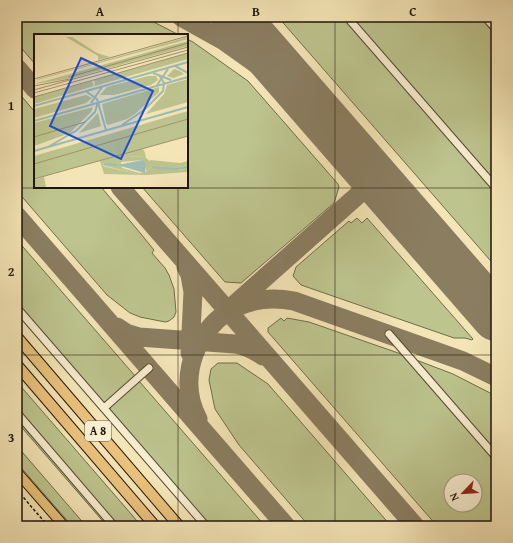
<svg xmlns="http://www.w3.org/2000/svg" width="513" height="543" font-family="'Gentium Book Plus',serif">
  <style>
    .grass { fill: #bdc48d; stroke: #6f6c4c; fill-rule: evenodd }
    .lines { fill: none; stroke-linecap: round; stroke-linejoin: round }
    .taxiway { stroke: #8a7d60; stroke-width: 19 }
    .runway { stroke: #8a7d60; stroke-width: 48 }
    .minor-casing { stroke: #564935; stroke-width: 9 }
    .major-casing { stroke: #21150a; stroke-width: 11 }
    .highway-casing { stroke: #21150a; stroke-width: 12 }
    .path { stroke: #21150a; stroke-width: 1.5; stroke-dasharray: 3 2; stroke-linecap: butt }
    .minor { stroke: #f8eed0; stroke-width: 7 }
    .major { stroke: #eac27b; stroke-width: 9 }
    .highway { stroke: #eac27b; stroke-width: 10 }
    .grid { fill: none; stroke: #21150a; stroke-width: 1; stroke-opacity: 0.55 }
    .labels { text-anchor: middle; stroke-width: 3; stroke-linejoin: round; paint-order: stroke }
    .shield { fill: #f8eed0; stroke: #625645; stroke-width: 1 }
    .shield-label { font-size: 12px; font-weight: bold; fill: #21150a }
    .inset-river { fill: none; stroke: #9ebdb5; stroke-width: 2 }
    .inset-road { fill: none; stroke: #a09271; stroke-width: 1 }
    .view { fill: #1d4ed8; fill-opacity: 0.15; stroke: #1d4ed8; stroke-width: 2 }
    .inset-edge { fill: none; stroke: #21150a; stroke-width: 2 }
    .neatline { fill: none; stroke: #21150a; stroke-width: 1.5 }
    .grid-label { font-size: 13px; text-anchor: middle; font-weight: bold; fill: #21150a }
  </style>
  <rect width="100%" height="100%" fill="#f4e5b6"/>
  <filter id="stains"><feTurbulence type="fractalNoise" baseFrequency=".005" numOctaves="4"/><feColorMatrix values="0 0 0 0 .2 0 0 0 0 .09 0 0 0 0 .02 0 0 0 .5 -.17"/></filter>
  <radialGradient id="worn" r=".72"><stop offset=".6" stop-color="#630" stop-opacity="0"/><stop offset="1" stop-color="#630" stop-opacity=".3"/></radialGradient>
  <path class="grass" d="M17 17H144L179 35H35V64L17 43Z
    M278 17H345L496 190V267Z
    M349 17H480L496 36V186Z
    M187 39 193 42 248 81 338 184 339 187 334 203 241 283 225 282 142 187H187Z
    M17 91 35 112V187H101L136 228 154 250 152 253 165 268 169 275 174 289 176 312 174 317 169 321 165 322 140 317 130 313 107 295 17 191Z
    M357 218 362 223 367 218 473 339 472 340 465 338H454L301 285 293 276 296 267 349 221 351 223Z
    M17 240 136 377 108 402H102L17 306Z
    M281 318 284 321 287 318 309 322 404 355 496 461V526H437L268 332V328ZM451 481H475V505H451Z
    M411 358 453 374 496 396V455Z
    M218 363H237L268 384 391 526H309L239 445 215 409 209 380 211 369Z
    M139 381 265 526H208L109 410 111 406Z
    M17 382 132 515 141 526H107L17 422Z
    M17 446 86 526H72L17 463Z"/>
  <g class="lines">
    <path class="taxiway" d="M181 17 224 41 262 68 301 93
      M17 68 35 89
      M120 187 415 526
      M17 216 286 526
      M186 267 190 275 193 292 190 353
      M237 307C256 298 274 297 294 301L463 361 496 377
      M117 327 126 333 139 337 235 344C246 346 254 350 263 356
      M198 419C180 385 190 347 216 321L376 179"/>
    <path class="runway" d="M235 17 496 317"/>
    <g class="minor-casing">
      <path id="minor" d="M347 17 496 188
        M485 17 496 29
        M17 308 206 526
        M389 334 496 457
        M104 408 149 368
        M17 413 114 526"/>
    </g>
    <g class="major-casing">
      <path id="major" d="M17 472 64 526"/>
    </g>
    <g class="highway-casing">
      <path id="highway" d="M17 337 179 526
        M17 365 155 526"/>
    </g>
    <path class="path" d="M17 490 48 526"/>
    <use href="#minor" class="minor"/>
    <use href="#major" class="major"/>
    <use href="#highway" class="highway"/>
  </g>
  <path class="grid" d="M178 17V35M335 17V526M178 187V526M17 188H496M17 355H496"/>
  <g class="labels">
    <rect class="shield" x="85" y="421" width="26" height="20" rx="3"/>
    <g class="shield-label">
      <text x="98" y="435">A 8</text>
    </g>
  </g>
  <g transform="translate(34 34)">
    <rect width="154" height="154" fill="#f4e5b6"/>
    <path d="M32 3H38L63 19 76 23 64 26V22ZM154 3V5L3 46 4 45ZM154 7V12L39 44 0 50ZM154 19V25L61 52 60 46ZM140 35 146 37 150 40 139 44 133 42ZM114 42H122L124 46 117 51 80 61H66L73 53ZM154 45V68L112 80 130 60 133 51ZM58 47 60 52 0 70V63ZM125 53V58L101 80 93 85 74 91 72 89 68 70ZM52 61 58 64 52 69 0 84V75ZM59 73 57 78 36 99 0 112V89ZM154 77V102L0 145V122ZM64 79 67 92 45 99 63 80ZM107 115 110 116 112 123 92 122 76 130 70 129 69 132 107 141 70 140 66 127ZM116 126 146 129 154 127V131L142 134 121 132 116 130ZM118 133 146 136 154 134V138L113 141 112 136ZM10 143 12 153 0 154V146Z" fill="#bdc48d"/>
    <path d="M92 122 111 123 121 132 142 134 154 131V134L143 136 118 133 112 136 109 126 87 128 88 134 105 139 113 138V141H107L68 131Z" fill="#bdc48d"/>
    <path d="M109 126 112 130 111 139 83 131Z" fill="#9ebdb5"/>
    <path class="inset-river" d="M141 32 154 39M119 39 137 46M123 51 134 35M53 58 63 65 72 96M57 69 68 53M0 72 154 28M0 87 154 43M88 91 110 76 129 57 130 49 125 41M14 113 43 96 61 78 64 68M0 117 154 73M70 130 83 131M118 133 143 135 154 133"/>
    <path class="inset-road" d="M35 43 154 9M0 45 154 2M0 52 36 45M0 56 154 13M0 59 154 16M0 63 154 19M0 103 51 88M0 130 154 85M0 145 154 102"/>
    <path class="view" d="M47 24 119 57 87 125 16 92Z"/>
    <rect width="154" height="154" class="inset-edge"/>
  </g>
  <rect width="513" height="543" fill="none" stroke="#f4e5b6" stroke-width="44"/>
  <g transform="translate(463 493) rotate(245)"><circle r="19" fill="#f8eed0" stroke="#a29781"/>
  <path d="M0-3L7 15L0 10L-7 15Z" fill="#8f2418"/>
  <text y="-6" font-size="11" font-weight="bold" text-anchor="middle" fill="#21150a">N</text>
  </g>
  <rect x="22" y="22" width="469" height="499" class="neatline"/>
  <g class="grid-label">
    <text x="100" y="16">A</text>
    <text x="256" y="16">B</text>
    <text x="413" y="16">C</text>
    <text x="11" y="110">1</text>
    <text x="11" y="276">2</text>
    <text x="11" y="442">3</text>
  </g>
  <rect width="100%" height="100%" filter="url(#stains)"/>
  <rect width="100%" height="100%" fill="url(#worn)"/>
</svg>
